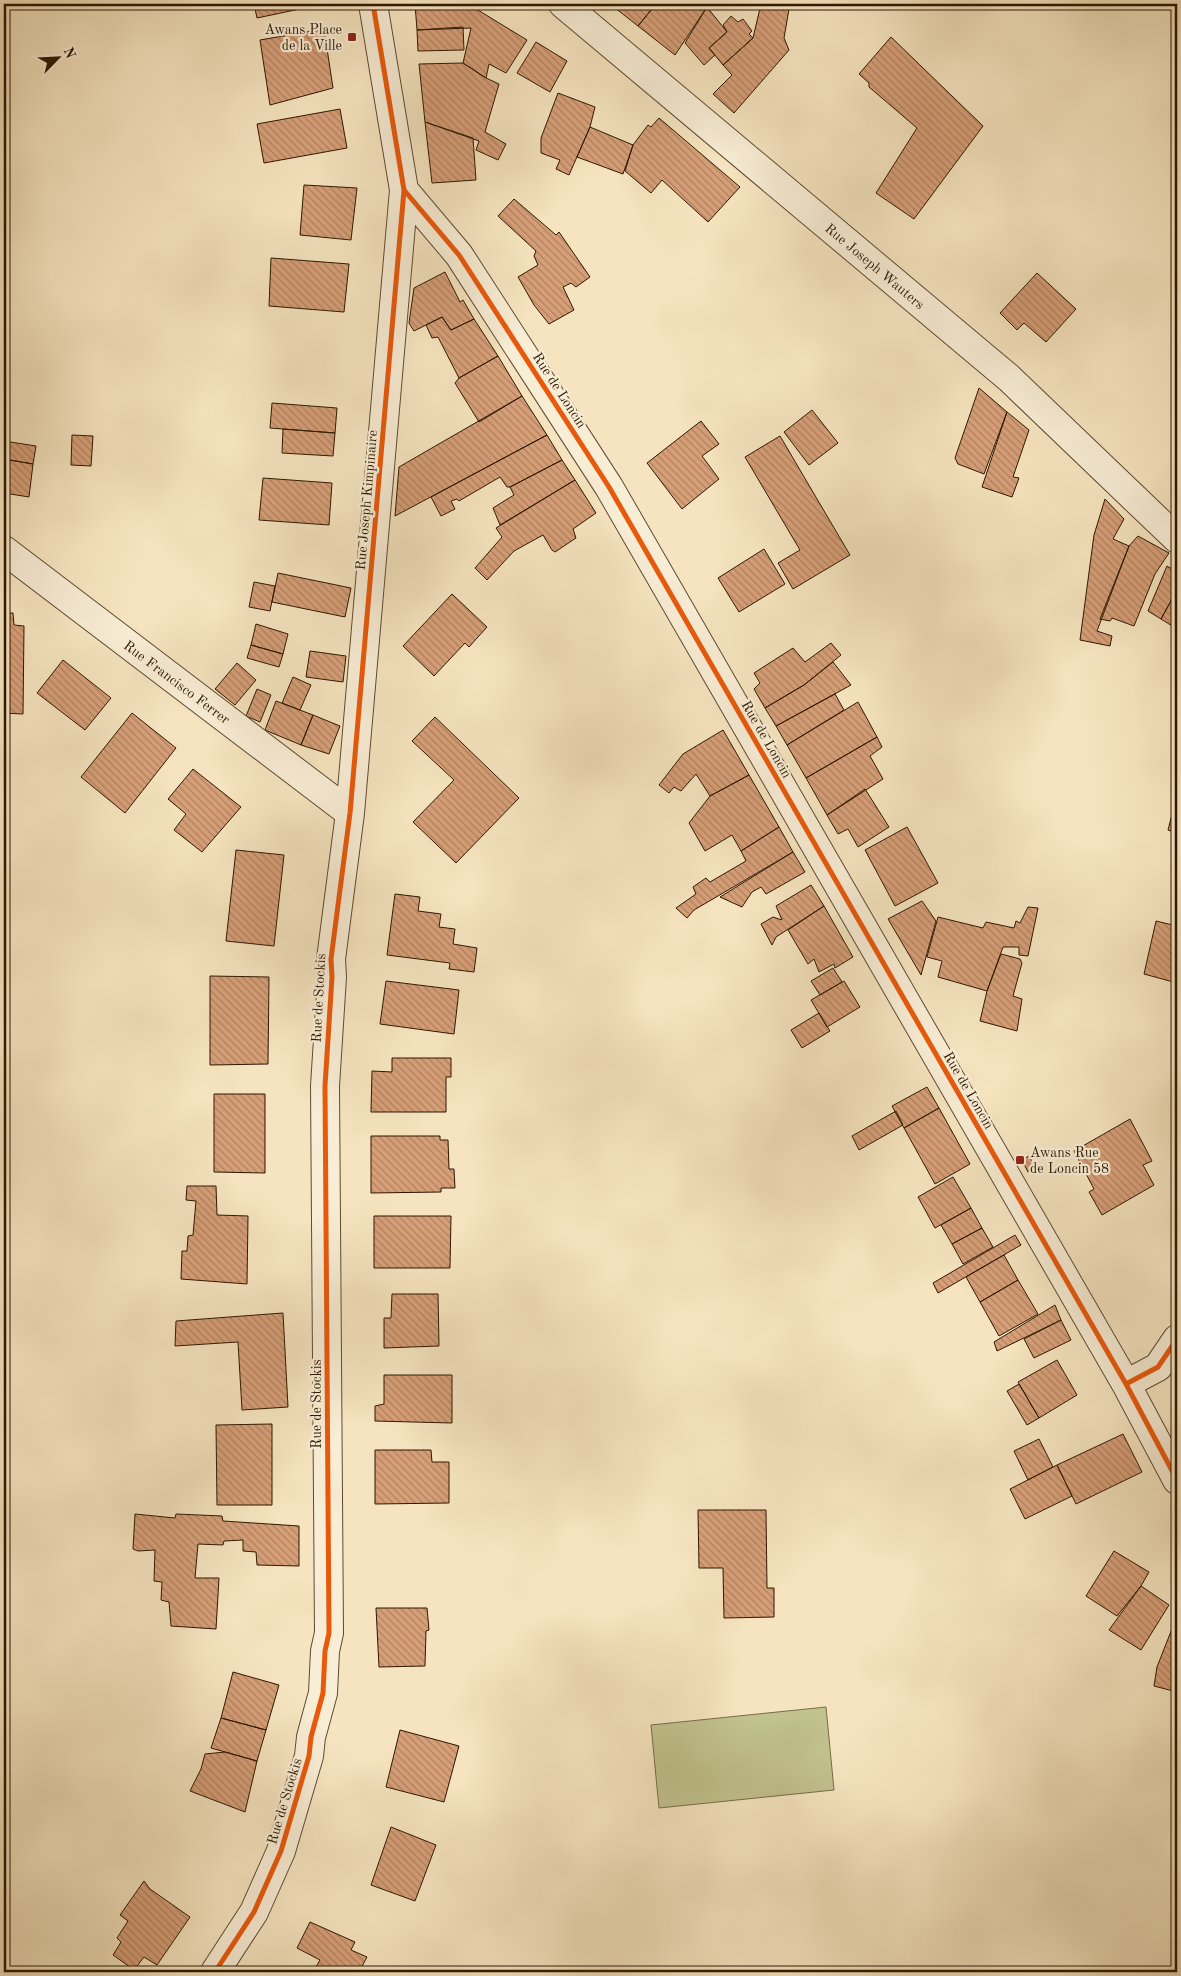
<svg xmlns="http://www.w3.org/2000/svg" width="1181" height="1976" font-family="'Old Standard TT',serif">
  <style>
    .green { fill: #c1c28e; stroke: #776c47 }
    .building { fill: url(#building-back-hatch); stroke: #2d1700 }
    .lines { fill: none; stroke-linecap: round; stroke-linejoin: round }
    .minor-casing { stroke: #5f4a30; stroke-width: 30 }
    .minor { stroke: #f8edd5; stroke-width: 28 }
    .cycleway-casing { stroke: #f8edd5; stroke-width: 8 }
    .cycleway { stroke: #e8590c; stroke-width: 5 }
    .poi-dot { fill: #8f2418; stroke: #f8edd5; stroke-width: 2 }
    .labels { text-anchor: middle; stroke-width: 4.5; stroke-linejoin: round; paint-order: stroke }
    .poi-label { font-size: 14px; fill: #2d1700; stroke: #f8edd5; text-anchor: end }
    .street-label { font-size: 14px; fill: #2d1700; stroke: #f8edd5 }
  </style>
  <defs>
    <pattern id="building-back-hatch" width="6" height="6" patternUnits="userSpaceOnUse" patternTransform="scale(1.25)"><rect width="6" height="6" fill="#d79f78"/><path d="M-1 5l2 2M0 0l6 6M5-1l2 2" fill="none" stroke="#af8160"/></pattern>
  </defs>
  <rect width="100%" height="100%" fill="#f5e4bf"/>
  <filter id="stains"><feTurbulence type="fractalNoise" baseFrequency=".004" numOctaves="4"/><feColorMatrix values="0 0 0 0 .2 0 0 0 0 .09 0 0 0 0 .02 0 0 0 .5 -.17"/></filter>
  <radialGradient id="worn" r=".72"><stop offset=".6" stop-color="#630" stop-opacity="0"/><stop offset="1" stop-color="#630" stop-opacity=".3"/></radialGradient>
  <path class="green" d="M826 1707 834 1790 659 1808 651 1725Z"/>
  <path class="building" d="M254 4H314V6L257 18Z
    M415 4H468L527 40 506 73 489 64 486 78 463 63 471 28 417 30Z
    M610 4H656L638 26Z
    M656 4H698L705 10 675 55 638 26Z
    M761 4 789 9 784 38 789 50 734 113 713 94 732 75 723 65 753 38Z
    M707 7 727 32 709 48 715 55 704 65 685 43Z
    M731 16 738 22 743 19 752 31 749 34 753 38 723 65 709 48 727 32 723 25Z
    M463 27 464 50 418 51 417 30Z
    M324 29 333 88 270 105 260 40Z
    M891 37 983 126 914 219 876 193 917 128 869 87V83L859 74Z
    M536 42 567 61 550 92 517 73Z
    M463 63 486 78 499 84 485 132 506 144 498 160 476 150 479 141 425 122 419 64Z
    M558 93 595 107 590 127 569 175 556 169 560 160 541 153V138Z
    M340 109 347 148 264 163 257 124Z
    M659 118 740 187 708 222 662 180 651 193 625 171 633 145 648 125 651 127Z
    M425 122 473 138 476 180 432 183Z
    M590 127 633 145 623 174 577 157Z
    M304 185 357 188 351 240 300 235Z
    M514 199 556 235 559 232 590 277 576 287 571 283 563 287 574 310 549 324 534 305 518 277 538 265 534 256 536 251 498 216Z
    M271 258 349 264 344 312 269 306Z
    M445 272 460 302 463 300 474 319 451 330 442 317 414 331 409 323 414 288Z
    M1037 273 1076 309 1046 342 1024 323 1017 330 1000 313Z
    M442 317 451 330 474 319 498 356 459 378 438 337 432 338 426 325Z
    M498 356 522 396 479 422 455 383 459 378Z
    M979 388 1007 412 984 474 958 464 955 458Z
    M522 396 547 435 395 516 399 467Z
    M272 403 337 408 335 433 270 428Z
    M812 410 838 443 809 465 784 432Z
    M1007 412 1029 430 1013 477 1019 478 1012 497 982 487Z
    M701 421 719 444 702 456 719 479 682 509 647 463Z
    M283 429 335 433 333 456 282 453Z
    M72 435 93 436 91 466 71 465Z
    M547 435 562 460 510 487H507L500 477 459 501 457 499 451 501 455 509 441 516 431 497Z
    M780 436 850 555 793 589 778 563 800 550 745 457Z
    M4 441 36 446 33 464 4 459Z
    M4 459 33 464 29 497 4 493Z
    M562 460 575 480 500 525 493 508 514 495 510 487Z
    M263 478 332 483 329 525 259 520Z
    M575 480 596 513 573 529 576 538 555 552 552 550 543 535 514 551 487 580 475 568 502 537 496 528Z
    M1105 499 1124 519 1113 539 1129 546 1097 631 1112 636 1110 646 1080 640 1094 535Z
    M1138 536 1169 553 1155 574 1134 626 1112 618 1110 621 1100 619 1129 546Z
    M764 549 785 584 739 612 718 578Z
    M1167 566 1177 572V590L1161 619 1148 611Z
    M278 573 351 588 345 617 272 602Z
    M254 582 275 586 270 611 249 607Z
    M1177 590V629L1161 619Z
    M452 594 487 627 469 647 465 643 434 676 403 646Z
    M4 613H13L14 625 24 626 23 714 4 713Z
    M256 624 288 634 283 654 251 645Z
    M831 643 841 655 804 685 765 708 754 689 760 683 754 673 793 648 805 662Z
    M251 645 283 654 279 667 247 658Z
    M310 651 346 656 343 682 306 677Z
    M63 660 111 698 85 730 37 693Z
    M833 662 851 685 776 726 765 708 804 685Z
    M237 663 256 680 235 705 215 689Z
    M293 677 311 685 300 710 282 703Z
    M257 689 271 695 260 722 246 716Z
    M835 694 844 710 787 745 776 726Z
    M276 701 313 715 301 745 265 730Z
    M858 702 877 737 806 778 787 745Z
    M132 713 176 748 125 813 81 777Z
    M313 715 340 726 329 754 301 745Z
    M435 717 519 798 456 863 413 822 454 780 412 741Z
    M723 730 749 775 710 796 696 774 681 791 674 787 669 793 659 785 683 754Z
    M877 737 882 747 870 756 883 779 827 815 806 778Z
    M193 769 241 807 202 852 174 830 186 814 168 799Z
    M749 775 779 827 741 851 732 835 705 851 689 823 710 796Z
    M865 789 889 827 858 847 848 829 838 834 827 815Z
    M1177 795V833L1168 830Z
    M779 827 793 852 694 910 687 918 676 908 696 894 693 887 706 878 710 882 746 861 741 851Z
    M907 827 938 883 895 906 865 850Z
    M236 850 284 855 274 946 226 941Z
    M793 852 805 872 766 894 761 887 752 892 742 907 720 897Z
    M811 885 824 906 776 937 772 945 761 924 773 917 782 920 776 906Z
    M395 894 420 897 418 911 441 914 439 927 455 929 453 944 477 948 474 972 449 969 450 963 387 955Z
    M922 901 936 921 921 975 888 919Z
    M824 906 853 957 835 968 834 964 819 972 814 959 808 964 788 930Z
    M1028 907 1038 908 1028 956 1019 955V947H1003L987 991 938 977 942 961 927 957 938 917 983 928 986 922 1014 928 1016 921 1020 923Z
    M1156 921 1177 926V983L1144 974Z
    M1001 954 1020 959 1022 963 1013 996 1022 999 1017 1031 980 1021 987 991Z
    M833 968 842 982 820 995 811 981Z
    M210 976 269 977 268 1064 210 1065Z
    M386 981 459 990 454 1034 380 1024Z
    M844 981 860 1007 827 1027 811 1000Z
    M819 1013 830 1031 802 1048 791 1030Z
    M392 1058H451V1077H446V1112H371L372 1071 392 1072Z
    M927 1087 939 1108 904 1128 892 1106Z
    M214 1094H265V1173L214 1172Z
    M939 1108 970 1164 935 1184 904 1128Z
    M896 1111 903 1125 859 1150 852 1136Z
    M1130 1119 1152 1161 1143 1165 1154 1185 1102 1215 1089 1192 1094 1189 1074 1151Z
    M371 1136H440V1140H448L449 1169H454L455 1188H441V1192L371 1193Z
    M1029 1156 1036 1168 1028 1172 1022 1160Z
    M953 1177 971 1208 935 1228 918 1197Z
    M187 1186H216L217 1215 248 1216 247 1284 181 1279 182 1251H187L188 1236 193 1235 196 1201 186 1200Z
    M971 1208 982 1228 952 1244 941 1225Z
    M374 1216H451L450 1268H374Z
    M982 1228 993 1247 963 1264 952 1244Z
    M1015 1235 1021 1245 938 1293 933 1283Z
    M1004 1255 1018 1280 980 1302 966 1277Z
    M1018 1280 1038 1314 999 1336 980 1302Z
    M392 1294H438L439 1346 384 1348V1318H391Z
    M1055 1305 1061 1320 997 1351 994 1342Z
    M283 1313 288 1407 242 1410 238 1342 175 1346 176 1321Z
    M1061 1320 1071 1340 1034 1358 1024 1339Z
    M1057 1360 1077 1395 1039 1418 1018 1382Z
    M384 1375H452V1423L375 1421V1406L384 1404Z
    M1019 1384 1039 1418 1027 1425 1007 1391Z
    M272 1424V1505H217L216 1425Z
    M1123 1434 1142 1472 1076 1504 1057 1465Z
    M1039 1439 1053 1467 1028 1480 1014 1451Z
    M375 1450H431L432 1462H449V1503L375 1504Z
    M1057 1465 1072 1496 1025 1519 1010 1489Z
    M698 1510H766L767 1588H774V1617L724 1618 723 1568H699Z
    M135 1514 175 1518 176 1514 222 1516 223 1521 299 1526V1566L257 1565 256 1552 243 1551V1540L224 1541 223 1545 198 1544 195 1578H219L216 1629 171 1626 169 1602 161 1600 162 1582 154 1581 155 1550 138 1551 133 1549Z
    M1114 1551 1149 1572 1141 1586 1117 1616 1086 1596Z
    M1141 1586 1169 1605 1141 1650 1109 1630Z
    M376 1608H427L429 1630 426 1631 425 1666 379 1667Z
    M1177 1616V1692L1154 1686 1157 1667Z
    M233 1672 279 1685 266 1730 221 1718Z
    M221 1718 266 1730 257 1761 211 1748Z
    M400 1730 459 1746 444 1802 386 1787Z
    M225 1752 257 1761 245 1812 190 1791 201 1769 205 1754Z
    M391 1827 436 1845 415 1901 371 1885Z
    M144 1881 150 1889 190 1917 157 1965 144 1957 134 1970 113 1955 121 1942 117 1938 128 1921 120 1915Z
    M310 1922 355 1942 351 1950 367 1957 359 1972H313L320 1960 297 1948Z"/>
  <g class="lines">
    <g class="minor-casing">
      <path id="minor" d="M373 4 404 190 459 255 609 487 1126 1384 1177 1480
        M563 4 1009 378 1177 539
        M4 550 350 813
        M1126 1384 1158 1367 1177 1339
        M215 1972 254 1912 281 1851 309 1756 311 1737 323 1693 325 1651 329 1633 325 1086 332 977 331 959 350 813 404 190"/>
    </g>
    <use href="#minor" class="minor"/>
    <g class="cycleway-casing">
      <path id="cycleway" d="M373 4 404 190 459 255 609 487 1126 1384 1177 1480
        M1126 1384 1158 1367 1177 1339
        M215 1972 254 1912 281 1851 309 1756 311 1737 323 1693 325 1651 329 1633 325 1086 332 977 331 959 350 813 404 190"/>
    </g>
    <use href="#cycleway" class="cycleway"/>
  </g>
  <g class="poi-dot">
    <rect x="347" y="32" width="10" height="10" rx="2.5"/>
    <rect x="1015" y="1155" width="10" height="10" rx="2.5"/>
  </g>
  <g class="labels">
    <g class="poi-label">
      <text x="342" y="34">Awans Place<tspan x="342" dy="16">de la Ville</tspan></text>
      <text x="1030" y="1157" text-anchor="start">Awans Rue<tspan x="1030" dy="16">de Loncin 58</tspan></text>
    </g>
    <g class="street-label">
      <text transform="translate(875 266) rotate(40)" y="5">Rue Joseph Wauters</text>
      <text transform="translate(560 390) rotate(57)" y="5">Rue de Loncin</text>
      <text transform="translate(366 500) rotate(-85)" y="5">Rue Joseph Kimpinaire</text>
      <text transform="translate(177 682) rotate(37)" y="5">Rue Francisco Ferrer</text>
      <text transform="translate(767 739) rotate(60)" y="5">Rue de Loncin</text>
      <text transform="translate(318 998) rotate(-87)" y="5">Rue de Stockis</text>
      <text transform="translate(969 1090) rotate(60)" y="5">Rue de Loncin</text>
      <text transform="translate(316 1404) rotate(-90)" y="5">Rue de Stockis</text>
      <text transform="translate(284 1801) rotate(-73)" y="5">Rue de Stockis</text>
    </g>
  </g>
  <rect width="1181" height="1976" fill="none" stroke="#f5e4bf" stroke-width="20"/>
  <rect x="5" y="5" width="1171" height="1966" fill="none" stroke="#2d1700" stroke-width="2.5"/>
  <rect x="10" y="10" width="1161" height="1956" fill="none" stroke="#2d1700"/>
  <g transform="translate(58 58) rotate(66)" stroke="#f8edd5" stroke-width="4" paint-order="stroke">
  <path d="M0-4L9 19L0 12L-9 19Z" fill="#2d1700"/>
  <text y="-8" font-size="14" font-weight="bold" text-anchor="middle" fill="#2d1700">N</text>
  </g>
  <rect width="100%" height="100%" filter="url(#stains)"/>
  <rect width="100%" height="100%" fill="url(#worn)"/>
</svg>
